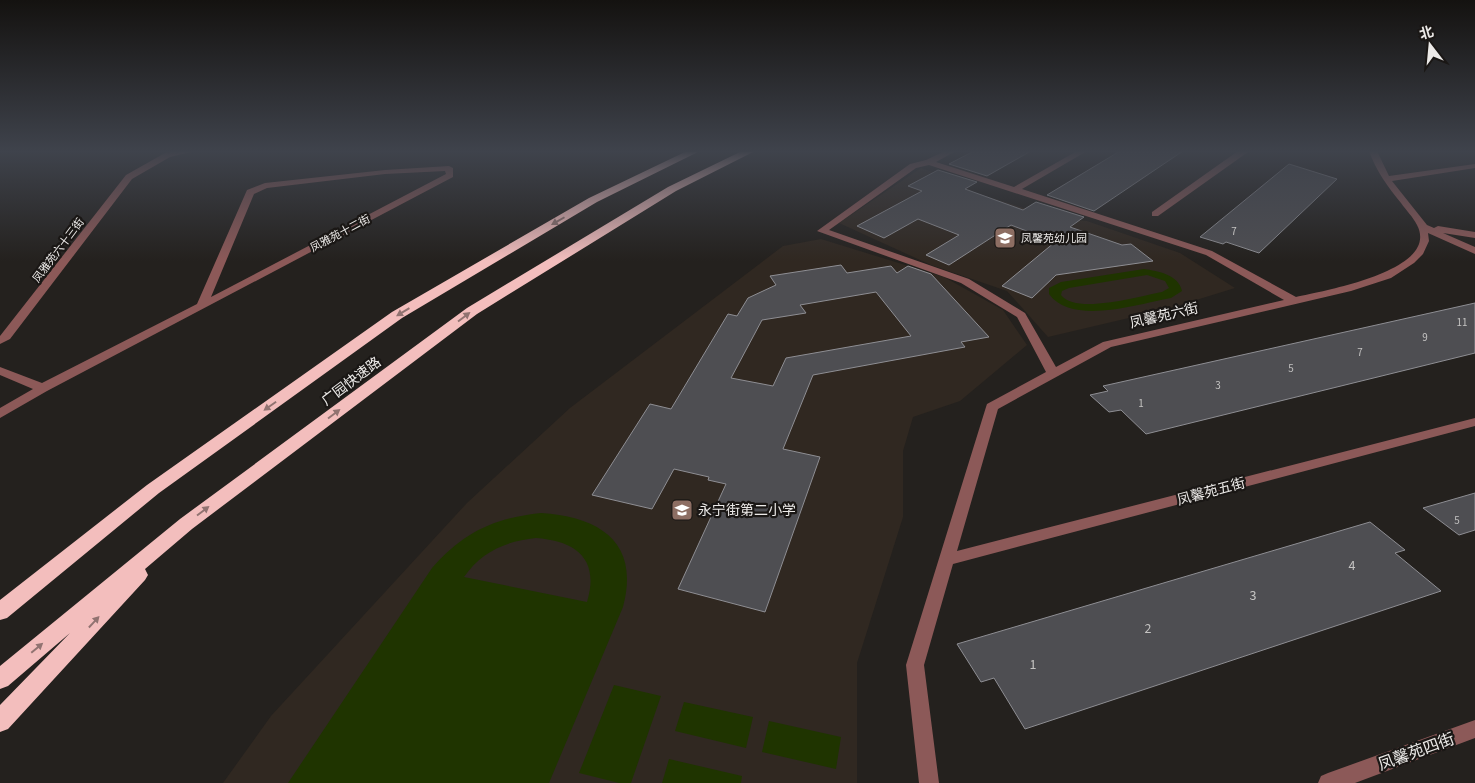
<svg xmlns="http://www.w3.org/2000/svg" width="1475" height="783" font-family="'Source Sans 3','Noto Sans SC',sans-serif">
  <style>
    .built { fill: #302821 }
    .green { fill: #1f3400; fill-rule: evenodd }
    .building { fill: #4e4e52; stroke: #8e8e93; fill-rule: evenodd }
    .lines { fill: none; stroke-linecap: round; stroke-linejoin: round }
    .minor { fill: #8c5958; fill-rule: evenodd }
    .highway { fill: #f3bebd; fill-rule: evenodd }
    .oneway { fill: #917371 }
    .labels { text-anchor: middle; stroke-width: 4.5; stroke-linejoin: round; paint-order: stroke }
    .number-label { font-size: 11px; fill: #c4c3c2 }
    .far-street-label { font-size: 11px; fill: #eceae8; stroke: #1a1715 }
    .far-poi-label { font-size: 11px; fill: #eceae8; stroke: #1a1715; text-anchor: start }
    .street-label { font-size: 14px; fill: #eceae8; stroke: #1a1715 }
    .poi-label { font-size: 14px; fill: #eceae8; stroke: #1a1715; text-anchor: start }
    .near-number-label { font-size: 14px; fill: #c4c3c2 }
    .near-street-label { font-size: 16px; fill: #eceae8; stroke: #1a1715 }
  </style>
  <rect width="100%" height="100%" fill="#24211e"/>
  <path class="built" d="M921 168 954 179 973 192 1056 218 1087 221 1180 253 1235 288 1167 309 1048 337 1007 291 931 265 839 223Z
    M821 239 944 277 1003 310 1027 345 960 401 913 417 903 451V517L857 663V783H223L271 716 467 503 570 408 783 246Z"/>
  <path class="green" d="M1144 269C1158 271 1179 275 1182 291L1171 298C1138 304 1072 326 1049 294V288L1061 282ZM1147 275 1165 281 1169 288 1162 292C1140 296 1076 315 1061 295L1062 291 1069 288Z
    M541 513C601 517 640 543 623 607L549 783H288L432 568C464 532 494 518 541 513ZM536 538C576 541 600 559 587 602L464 577C481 552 506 541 536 538Z
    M614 685 661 696 631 783H619L579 773Z
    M684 702 753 717 746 748 675 731Z
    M769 721 841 737 836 769 762 752Z
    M669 759 742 776 741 783H662Z"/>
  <path class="building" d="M974 151H1031L987 176 949 164Z
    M1120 151H1183L1094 211 1047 195Z
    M1289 164 1337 179 1259 253 1226 242 1223 244 1200 237Z
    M938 170 977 182 965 189 1023 210 1036 202 1084 217 1070 227 1122 245 1131 244 1153 261 1056 275 1032 298 1002 286 1055 242 1011 225 949 265 926 255 959 235 918 219 884 238 857 226 922 191 908 186Z
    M841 265 847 273 891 266 897 273 908 266 931 274 989 337 961 342 965 347 813 375 783 449 820 457 765 612 678 589 726 484 708 480 709 477 674 469 652 509 592 495 650 404 671 409 728 314 737 316 748 298 776 285 770 276ZM876 292 911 336 786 358 773 386 731 378 762 320 806 313 800 305Z
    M1475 303V353L1146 434 1121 410 1109 412 1090 395 1108 391 1103 386Z
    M1475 493V530L1459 535 1423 508Z
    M1370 522 1405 550 1395 553 1441 591 1025 729 994 678 981 682 957 644Z"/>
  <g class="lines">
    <path class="minor" d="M177 151H195L170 157 132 179 10 339 0 344V336L126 175 165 153Z
      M945 151H956L936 162 1014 187 1077 151H1087L1022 189 1212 251 1296 297C1322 291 1441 271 1417 225 1413 217 1406 210 1401 203 1388 187 1376 171 1369 151H1377L1389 176 1475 164V168L1392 181 1427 225 1434 228 1438 226 1475 232V238L1443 233 1475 247V254L1428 233 1429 241 1423 254 1414 263 1391 278 1351 291 1111 347 998 409 957 551 1475 418V426L953 564 924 665 939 783H919L906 665 986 407 987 404 1046 372 1017 317 961 283 817 231 910 164 926 160ZM929 165 1206 255 1284 300 1103 342 1056 367 1025 313 969 279 829 230 916 168Z
      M1238 151 1248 152 1158 216H1152V212Z
      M449 166 453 168V177L47 391 0 418V408L33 389 0 375V367L42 383 197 304 247 190 265 183 385 170ZM445 171 446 174 211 297 254 194 267 188 385 174Z
      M1475 720V738L1355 783H1318L1321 776 1328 773Z"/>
    <path class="highway" d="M687 151H700L597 202 402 318 159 493 7 618 0 620V600L147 485 392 312 589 198Z
      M742 151H755L676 191 477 314 192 529 145 569 148 575 145 580 8 729 0 732V705L70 633 8 686 0 689V666L180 519 467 308 668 187Z"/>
  </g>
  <defs><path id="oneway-solid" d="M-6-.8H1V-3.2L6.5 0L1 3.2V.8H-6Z" transform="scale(1.25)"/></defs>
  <g class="oneway">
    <use href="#oneway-solid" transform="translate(558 221) rotate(150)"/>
    <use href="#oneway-solid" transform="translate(403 312) rotate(149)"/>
    <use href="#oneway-solid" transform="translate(464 317) rotate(-37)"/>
    <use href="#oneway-solid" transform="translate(270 406) rotate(145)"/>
    <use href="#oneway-solid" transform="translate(334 414) rotate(-37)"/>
    <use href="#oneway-solid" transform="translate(203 511) rotate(-37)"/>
    <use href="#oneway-solid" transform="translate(94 622) rotate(-47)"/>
    <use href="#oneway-solid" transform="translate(37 648) rotate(-40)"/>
  </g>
  <linearGradient id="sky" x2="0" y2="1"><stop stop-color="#141210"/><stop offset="0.58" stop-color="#3f434c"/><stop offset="1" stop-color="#3f434c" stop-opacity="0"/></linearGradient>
  <rect width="1475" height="261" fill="url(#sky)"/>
  <defs>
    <g id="school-square" transform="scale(1.125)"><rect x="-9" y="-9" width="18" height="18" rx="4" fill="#8d6e63" stroke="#1a1715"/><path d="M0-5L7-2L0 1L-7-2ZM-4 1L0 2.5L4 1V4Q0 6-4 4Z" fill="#fff"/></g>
  </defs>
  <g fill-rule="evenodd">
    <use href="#school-square" x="1005" y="238"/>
    <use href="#school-square" x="682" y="510"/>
  </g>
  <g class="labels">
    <g class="number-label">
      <text x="1234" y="235">7</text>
      <text x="1462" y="326">11</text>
      <text x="1425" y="341">9</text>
      <text x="1360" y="356">7</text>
      <text x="1291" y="372">5</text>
      <text x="1218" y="389">3</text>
      <text x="1141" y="407">1</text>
      <text x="1457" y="524">5</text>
    </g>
    <g class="far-street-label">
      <text transform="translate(340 233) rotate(-28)" y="4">凤雅苑十二街</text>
      <text transform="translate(58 250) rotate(-53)" y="4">凤雅苑六十三街</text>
    </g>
    <g class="far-poi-label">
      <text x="1021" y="242">凤馨苑幼儿园</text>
    </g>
    <g class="street-label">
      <text transform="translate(1164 315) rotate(-13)" y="5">凤馨苑六街</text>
      <text transform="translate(351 381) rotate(-37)" y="5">广园快速路</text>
      <text transform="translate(1211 491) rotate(-15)" y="5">凤馨苑五街</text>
    </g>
    <g class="poi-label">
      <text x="698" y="515">永宁街第二小学</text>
    </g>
    <g class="near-number-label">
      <text x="1352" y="570">4</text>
      <text x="1253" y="600">3</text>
      <text x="1148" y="633">2</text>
      <text x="1033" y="669">1</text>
    </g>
    <g class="near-street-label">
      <text transform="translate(1416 751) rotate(-20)" y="6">凤馨苑四街</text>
    </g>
  </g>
  <g transform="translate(1430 45) rotate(344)" stroke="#1a1715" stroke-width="4" paint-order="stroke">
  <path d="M0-4L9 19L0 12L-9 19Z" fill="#eceae8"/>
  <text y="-8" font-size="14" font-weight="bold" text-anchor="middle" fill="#eceae8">北</text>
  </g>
</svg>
